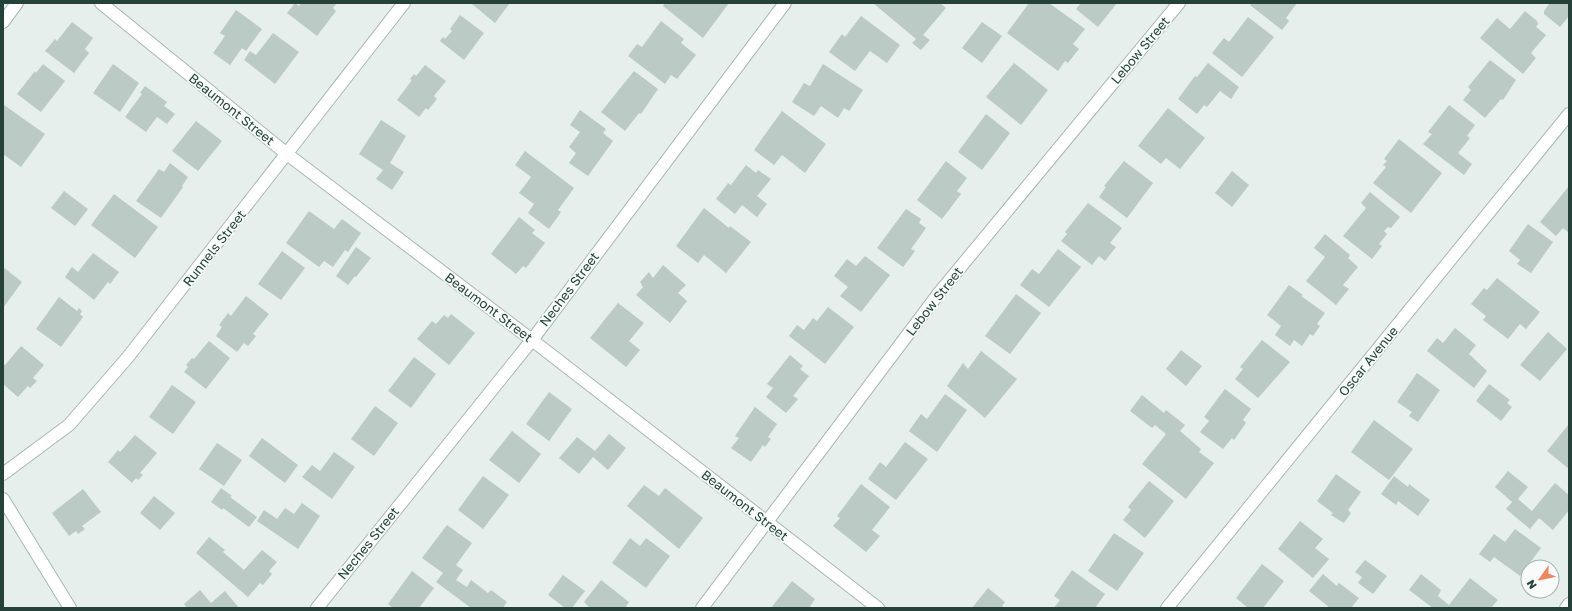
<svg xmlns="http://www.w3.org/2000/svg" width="1572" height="611" font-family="'Golos Text',sans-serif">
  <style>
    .building { fill: #bbcac4 }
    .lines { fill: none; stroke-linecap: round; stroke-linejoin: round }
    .street-casing { stroke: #a8b8b2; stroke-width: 14 }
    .secondary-casing { stroke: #a4bbb3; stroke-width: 14 }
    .street { stroke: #fff; stroke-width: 12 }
    .secondary { stroke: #fff; stroke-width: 12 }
    .labels { text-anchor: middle; stroke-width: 3.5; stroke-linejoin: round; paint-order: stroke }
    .street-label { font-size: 13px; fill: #24423a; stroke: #f7fbf9 }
  </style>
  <rect width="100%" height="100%" fill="#e6efeb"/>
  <path class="building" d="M295 3 299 6 301 3H337L333 8 336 11 317 36 287 13Z
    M473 3H510L495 23 472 4Z
    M665 3H729L703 38 663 6Z
    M873 3H940L946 8 923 35 930 40 921 50 912 43 916 39Z
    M1029 3H1049L1085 29 1073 44 1079 49 1068 63 1065 61 1058 71 1007 33Z
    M1081 3H1117L1098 27 1076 9Z
    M1252 3H1297L1286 18 1289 21 1282 30 1250 5Z
    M1547 3H1569V16L1560 27 1544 14V11L1549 4Z
    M236 10 262 29 246 51 242 48 230 65 213 53 225 36 220 33Z
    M1525 11 1537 21 1538 24 1536 27 1546 35 1531 53 1536 58 1523 74 1480 38 1497 18 1510 29Z
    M460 15 484 33 464 60 440 41 443 37 445 39 452 31 450 29Z
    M861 16 900 45 887 63 870 51 855 71 829 52 842 34 845 37Z
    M1248 17 1274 37 1242 77 1212 53 1224 38 1229 42Z
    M661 21 684 39 681 43 696 55 677 79 671 75 665 84 628 56 637 44 642 47Z
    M72 22 93 38 85 49 89 53 74 73 45 51 55 39 57 41Z
    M982 22 1002 36 982 63 962 48Z
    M273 33 299 52 275 84 244 60 250 51 256 55Z
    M1490 60 1516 80 1503 100 1501 99 1485 118 1463 100 1471 90 1468 87Z
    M1014 63 1048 90 1021 125 986 97Z
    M1208 63 1239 87 1231 99 1220 91 1207 107 1204 105 1197 114 1178 99 1195 76 1197 77Z
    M43 64 65 81 41 112 17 94 35 71 36 73Z
    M113 64 139 83 120 112 93 93Z
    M823 64 863 90 849 111 844 108 838 118 821 106 814 116 792 102 804 83 810 86Z
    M425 65 446 81 434 96 437 99 428 110 426 108 419 117 397 100 412 80 410 79 414 74 416 76Z
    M634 71 658 89 641 114 639 113 625 131 601 112Z
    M145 86 167 102 164 106 175 114 167 124 157 117 146 132 125 117 142 94 140 93Z
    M4 105 45 134 21 167 3 154V107Z
    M1449 105 1475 125 1467 136 1470 138 1458 153 1472 164 1464 175 1423 144 1432 134 1428 132Z
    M1168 108 1205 138 1180 169 1166 158 1161 164 1138 146Z
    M580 110 606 129 603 133 613 141 588 176 569 163 576 153 569 147 580 132 570 125Z
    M782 111 826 144 805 173 782 155 774 165 754 150Z
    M986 114 1010 133 982 170 958 152Z
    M381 120 406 136 390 163 404 172 392 190 376 179 383 170 359 154Z
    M196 121 222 141 198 171 172 151Z
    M1399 139 1442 173 1411 213 1373 183 1386 167 1383 165 1387 161 1384 159Z
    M525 151 574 188 558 210 561 212 549 229 528 213 534 204 519 193 531 177 515 165Z
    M946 161 967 178 957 191 961 194 942 219 917 200Z
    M1124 161 1153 183 1127 218 1099 197 1106 187 1104 186Z
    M170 163 188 177 182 186 183 187 161 218 136 201 159 169 164 172Z
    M746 165 756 173 758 170 771 179 757 196 767 204 757 217 742 205 735 214 716 199 728 183 731 185Z
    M1232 171 1249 185 1232 207 1215 193Z
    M1569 186V233L1563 228 1556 236 1540 222Z
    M64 191 88 209 75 226 51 208Z
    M1370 192 1400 217 1391 228 1388 227 1384 231 1387 234 1379 244 1382 246 1372 259 1343 236 1366 208 1361 203Z
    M114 194 158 227 135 258 91 225Z
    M1088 203 1122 228 1110 243 1116 247 1105 261 1099 256 1092 265 1061 241 1067 234 1065 232Z
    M704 208 729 228 730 226 751 242 726 273 704 255 698 263 676 246Z
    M906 209 921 219 919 223 926 228 911 249 915 251 903 267 877 248Z
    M309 211 334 229 342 219 361 233 348 252 345 250 333 267 324 261 319 267 286 243Z
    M519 217 535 230 532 233 545 243 526 268 523 266 516 274 491 254Z
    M1528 224 1553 242 1531 273 1517 264 1520 260 1509 251Z
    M1325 234 1350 255 1348 258 1358 267 1343 285 1349 289 1336 305 1306 281 1325 257 1314 248Z
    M356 247 371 258 356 277 355 276 348 285 336 276Z
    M1058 249 1081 267 1049 307 1020 285 1032 269 1039 274Z
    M282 251 305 268 281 300 258 284Z
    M93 253 119 272 110 284 108 282 94 300 65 277 72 267 78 272Z
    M865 256 890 275 861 312 840 296 848 287 834 276 847 259 856 266Z
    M663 265 686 285 678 293 687 301 670 323 636 295 643 287 640 282 649 272 653 278Z
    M3 267 22 282 3 308Z
    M1497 278 1540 312 1526 329 1520 324 1508 339 1483 320 1486 316 1471 304 1484 288 1487 290Z
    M1289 285 1303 295 1301 296 1325 313 1317 324 1320 326 1313 336 1310 334 1302 346 1294 340 1290 346 1275 335 1281 326 1267 315Z
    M1016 294 1041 313 1010 354 985 336Z
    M246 296 269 314 253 334 256 336 248 346 244 343 237 352 216 336 222 327 219 325 228 313 231 316Z
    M59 297 77 311 79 308 82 311 80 314 83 317 61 347 36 329Z
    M618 303 644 323 629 341 640 350 626 367 590 338Z
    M828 307 854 327 825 364 789 336 797 325 804 330 813 318 817 321Z
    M451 314 475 333 449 365 417 339 432 321 436 324 444 315 448 318Z
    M1455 328 1476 345 1469 354 1487 371 1474 388 1427 351 1437 338 1443 343Z
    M1548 332 1567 349 1540 381 1520 365Z
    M1262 340 1290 362 1258 398 1235 379 1243 369 1240 367Z
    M209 341 230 358 206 389 184 372 188 367 186 365 192 358 194 359Z
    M21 346 44 365 33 378 37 381 30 388 28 386 18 397 3 384V364L5 365Z
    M1181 350 1202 366 1186 386 1166 369Z
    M981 351 1017 379 985 418 947 386 963 363 968 369Z
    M790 355 803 366 800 369 809 376 793 396 798 399 786 413 766 397 773 388 767 384Z
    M414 357 436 374 411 408 388 391Z
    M1417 373 1440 390 1418 422 1409 416 1412 412 1397 402Z
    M1489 384 1510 400 1507 403 1512 407 1501 421 1476 401Z
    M172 385 196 402 173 434 149 417Z
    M1225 389 1251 409 1243 420 1246 423 1234 440 1232 438 1223 449 1200 432 1209 421 1204 417Z
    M549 392 572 409 549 441 526 424Z
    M945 394 967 410 937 452 909 431 921 414 927 419Z
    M1142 395 1164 413 1166 410 1185 425 1180 431 1201 449 1199 452 1214 463 1186 499 1142 464 1166 434 1155 425 1152 428 1130 411Z
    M375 406 398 423 374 456 351 439Z
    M755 407 777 424 768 437 771 439 765 447 763 445 751 462 731 448 739 438 735 436Z
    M1374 420 1413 449 1389 480 1351 452Z
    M1569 424V469L1547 451Z
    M512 431 541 454 519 483 489 460Z
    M609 434 626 448 608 470 593 457 579 474 559 458 577 437 595 451Z
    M135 435 157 453 140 473 143 475 138 480 136 478 132 483 108 462 118 450 120 452Z
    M262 438 298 465 285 483 249 456Z
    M905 442 928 459 896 500 868 479 880 462 886 467Z
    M217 443 242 460 224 486 199 469Z
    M334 452 355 467 332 499 302 477 312 465 320 471Z
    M1508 471 1528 487 1518 499 1532 511 1555 483 1569 495V510L1553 530 1539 518 1530 529 1506 509 1512 502 1495 487Z
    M1336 474 1361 492 1348 510 1351 513 1344 523 1331 515 1333 513 1317 501Z
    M483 476 509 495 483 529 458 510Z
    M1394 476 1408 487 1409 484 1430 500 1418 516 1398 501 1396 505 1381 494Z
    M1149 481 1174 501 1145 538 1123 520 1131 510 1128 507Z
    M861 484 890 507 872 530 880 536 866 552 833 526 840 518 837 516Z
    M644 485 659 496 665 488 703 518 679 549 627 506Z
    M221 488 232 496 230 497 257 517 249 527 223 508 222 510 211 502Z
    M83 489 101 512 82 526 85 529 78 534 76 531 69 536 52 513Z
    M154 496 175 513 160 530 140 513Z
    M302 503 320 516 298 549 257 521 264 510 277 519 285 508 294 514Z
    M1300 521 1323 539 1315 548 1329 559 1313 578 1278 549Z
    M447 525 472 543 456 565 463 570 456 580 467 587 471 580 488 593 491 590 507 602 503 608H471L436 582 443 573 422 558Z
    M1515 529 1541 548 1520 576 1494 557 1490 562 1479 554 1494 534 1505 542Z
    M1114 533 1144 553 1117 591 1088 571Z
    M209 537 225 550 223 552 244 570 262 550 277 562 269 571 272 574 263 585 260 583 248 597 196 553Z
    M630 538 640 546 646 538 670 556 646 588 612 563Z
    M1365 560 1387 576 1373 594 1358 583 1362 577 1355 572Z
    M1262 564 1284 581 1263 608H1248L1236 598Z
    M1072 570 1105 594 1095 608H1054L1060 600 1054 596Z
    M412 571 434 588 419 608H393L388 604Z
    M1323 574 1337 586 1339 583 1359 598 1351 608H1330L1309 591Z
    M1421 574 1441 590 1438 596 1449 605 1470 578 1498 600 1491 608H1433L1409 590Z
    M563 575 585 591 572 608H565L548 595Z
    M601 580 629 602 625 608H590L584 602Z
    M792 581 815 599 809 608H771Z
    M988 588 1005 602 1002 606 1004 608H972Z
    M200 590 211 603 225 591 239 608H187L184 604Z"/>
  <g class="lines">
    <g class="street-casing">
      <path id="street" d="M101 3 287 154 532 340 878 608
        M3 22 17 3
        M3 474 69 425 128 357 404 3
        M317 608 532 340 785 3
        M702 608 939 293 1179 3
        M1167 608 1569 114"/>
    </g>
    <g class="secondary-casing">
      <path id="secondary" d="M3 499 70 608
        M1566 608 1569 604"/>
    </g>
    <use href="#street" class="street"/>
    <use href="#secondary" class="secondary"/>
  </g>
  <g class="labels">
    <g class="street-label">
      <text transform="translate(1140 50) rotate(-50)" y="5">Lebow Street</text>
      <text transform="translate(232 109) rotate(39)" y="5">Beaumont Street</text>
      <text transform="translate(214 248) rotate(-52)" y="5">Runnels Street</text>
      <text transform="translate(569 289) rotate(-53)" y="5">Neches Street</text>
      <text transform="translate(934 301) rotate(-52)" y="5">Lebow Street</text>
      <text transform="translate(489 307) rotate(37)" y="5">Beaumont Street</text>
      <text transform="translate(1368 361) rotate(-51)" y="5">Oscar Avenue</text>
      <text transform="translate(745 505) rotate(38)" y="5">Beaumont Street</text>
      <text transform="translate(368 543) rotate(-51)" y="5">Neches Street</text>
    </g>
  </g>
  <rect width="1572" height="611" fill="none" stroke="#24423a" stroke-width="8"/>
  <g transform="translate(1540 579) rotate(237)"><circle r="19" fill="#f7fbf9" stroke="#a3b1ad"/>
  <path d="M0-3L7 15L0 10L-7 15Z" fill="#f4845f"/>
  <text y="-6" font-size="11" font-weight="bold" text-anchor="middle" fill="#24423a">N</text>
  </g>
</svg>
